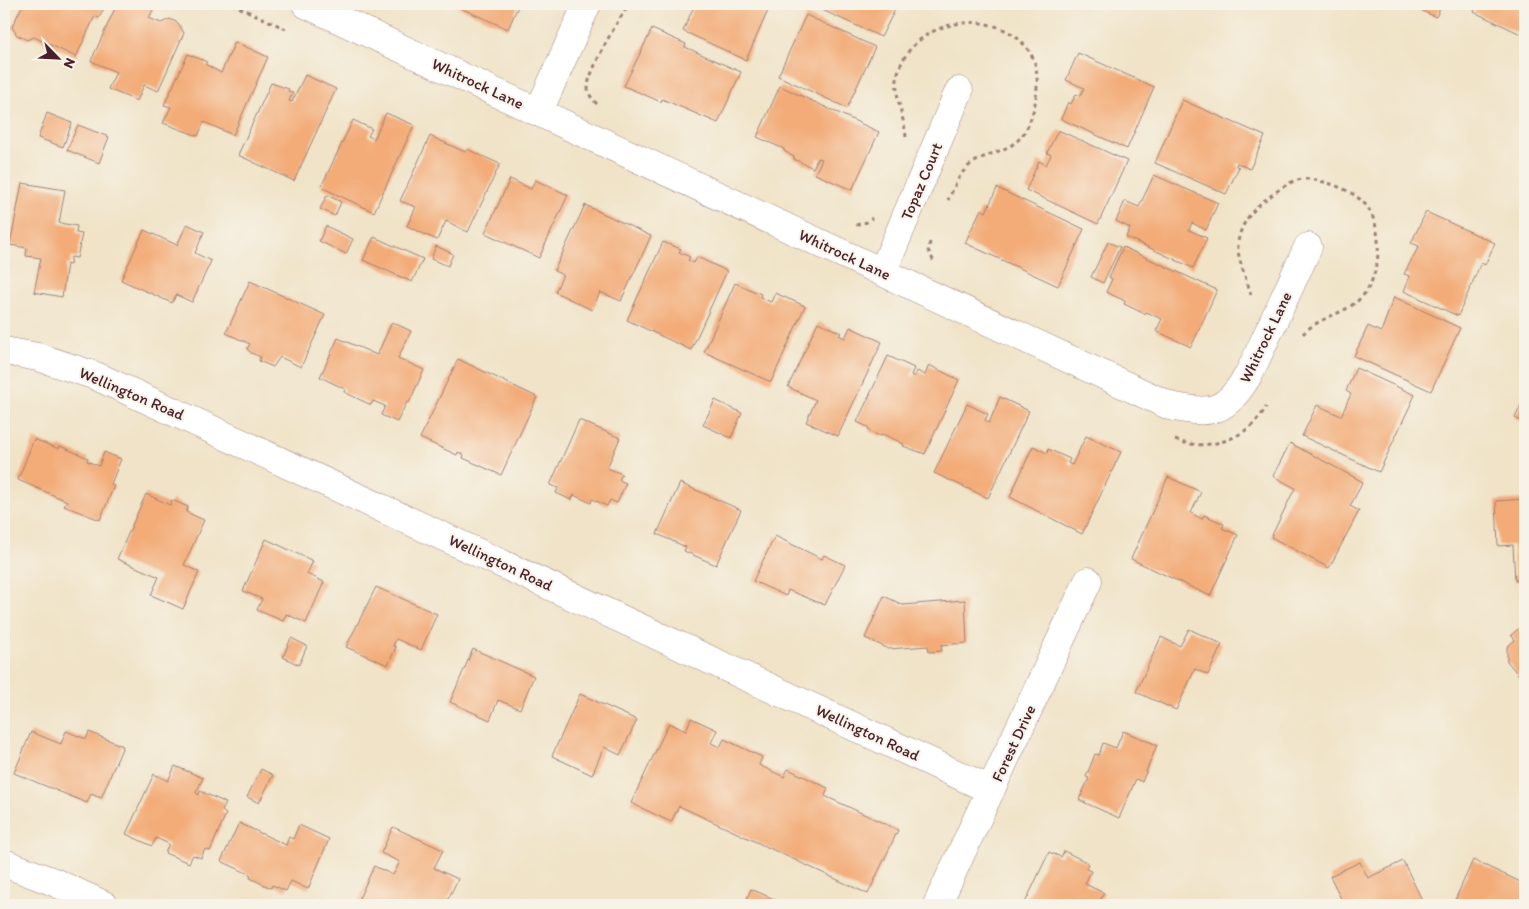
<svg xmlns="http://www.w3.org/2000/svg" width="1529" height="909" font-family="Itim,sans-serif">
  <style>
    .building { fill: #f3ac78 }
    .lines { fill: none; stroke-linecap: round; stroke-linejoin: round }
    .minor-casing { stroke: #9d8179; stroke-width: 29 }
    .path { stroke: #9d8179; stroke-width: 3; stroke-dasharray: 4 4; stroke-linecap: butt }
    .minor { stroke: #fff; stroke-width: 28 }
    .labels { text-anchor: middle; stroke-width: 4; stroke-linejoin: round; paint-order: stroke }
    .street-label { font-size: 16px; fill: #4a1f2b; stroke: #f7f3e8 }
  </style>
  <rect width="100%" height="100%" fill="#f7f3e8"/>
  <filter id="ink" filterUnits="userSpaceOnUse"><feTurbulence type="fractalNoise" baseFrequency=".02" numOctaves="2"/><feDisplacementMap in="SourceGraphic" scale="10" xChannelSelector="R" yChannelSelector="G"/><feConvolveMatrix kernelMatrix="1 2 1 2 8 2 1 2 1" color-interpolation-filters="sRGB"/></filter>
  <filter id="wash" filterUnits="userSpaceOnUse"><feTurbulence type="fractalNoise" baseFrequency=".0096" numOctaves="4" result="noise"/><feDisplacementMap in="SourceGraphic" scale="20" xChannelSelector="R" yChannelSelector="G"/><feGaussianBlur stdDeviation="1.12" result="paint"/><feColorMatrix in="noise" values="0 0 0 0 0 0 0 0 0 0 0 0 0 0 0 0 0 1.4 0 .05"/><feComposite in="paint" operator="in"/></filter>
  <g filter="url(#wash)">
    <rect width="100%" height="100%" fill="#f0e3c7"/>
    <g id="blocks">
      <path class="building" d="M4 4H11L4 20Z
        M23 4H106L99 18 95 16 76 57 34 37 27 40 17 35 12 27Z
        M117 4H156L149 18 161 23 170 19 178 23 184 33 158 91 144 85 137 101 108 89 116 72 91 61Z
        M451 4H519L508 29Z
        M695 4H771L746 60 683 31Z
        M816 4H913L911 9 898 4 881 37 818 8Z
        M1407 4H1442L1436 17Z
        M1477 4H1525V36L1474 12Z
        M806 15 875 47 847 108 778 76Z
        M652 29 686 44 685 47 741 72 718 123 662 99 661 102 624 86Z
        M235 42 268 57 233 135 204 122 198 136 163 123 171 107 164 105 188 54 207 62 205 64 221 73Z
        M1078 53 1154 87 1127 149 1061 119 1068 102 1071 104 1076 94 1080 96 1084 88 1066 80Z
        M305 75 336 89 294 181 238 155 271 83 289 89 288 91 293 93 289 101 292 102Z
        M780 86 879 132 852 190 815 174 822 159 818 158 813 168 794 159V157L784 151V149L757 137Z
        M1182 100 1265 136 1250 169 1237 163 1236 166 1239 167 1226 194 1155 163Z
        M47 113 72 123 63 147 38 138Z
        M386 113 414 125 374 212 321 187 353 120 372 129 368 136 374 139Z
        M78 125 109 137 99 163 67 150Z
        M1058 130 1127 161 1098 224 1026 190 1039 161 1046 165 1051 155 1047 153Z
        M430 136 465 152 467 149 500 164 468 232 446 221 437 240 407 226 416 207 400 201Z
        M1154 175 1218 203 1206 230 1192 223 1189 230 1207 238 1193 268 1126 237 1130 228 1116 221 1125 201 1139 207Z
        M510 179 531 189 535 180 568 195 539 258 485 233Z
        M22 183 65 190 59 223 77 226 76 233 82 234 77 258 71 257 70 265 67 264 62 297 34 292 41 258 26 256 27 248 10 245Z
        M997 188 1084 229 1058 286 965 243 981 209 986 212Z
        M327 195 341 202 335 216 320 209Z
        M585 205 651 236 621 301 600 292 592 310 555 292 563 275 554 271Z
        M1426 212 1495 243 1485 265 1481 263 1458 316 1404 291 1410 276 1404 274 1419 246 1411 243Z
        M187 224 204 232 195 253 211 261 192 302 176 295 172 303 121 280 144 230 177 245Z
        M326 226 353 239 346 254 319 241Z
        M374 237 423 259 412 282 363 260Z
        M663 242 681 249 679 252 690 257 688 260 694 263 697 257 727 271 691 350 627 320Z
        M1108 242 1120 247 1103 283 1091 277Z
        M436 246 453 254 448 266 431 259Z
        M1123 247 1217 290 1191 347 1156 331 1162 319 1146 312 1145 314 1124 304 1125 301 1106 292 1112 279 1109 277Z
        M250 281 325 315 301 367 280 357 273 367 259 361 261 357 251 353 247 349 250 344 226 333Z
        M735 283 761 294 760 297 771 302 775 293 805 306 771 382 704 352Z
        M1394 297 1460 328 1431 391 1354 356 1368 326 1381 332Z
        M392 322 411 331 398 358 424 370 409 403 407 402 397 422 381 415 385 406 373 401 371 405 344 392 345 389 320 377 338 338 377 355Z
        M818 322 841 333 839 335 845 338 850 327 882 342 838 436 806 422 816 400 788 387Z
        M888 356 914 368 911 375 914 377 917 371 925 375 929 365 959 380 925 454 903 446 904 444 885 435 880 436 870 432 868 427 857 422Z
        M458 359 537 397 501 475 463 458 464 455 458 452 457 455 420 438Z
        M1356 368 1415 395 1379 472 1302 436 1317 405 1341 416 1351 394 1346 391Z
        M1525 396V423L1515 418Z
        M1000 397 1029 411 988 498 934 473 967 404 988 414 985 420 989 423Z
        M715 400 742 413 731 438 703 425Z
        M579 420 620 438 607 468 622 474 619 480 626 483 617 503 610 500 607 506 592 499 591 503 574 495 571 500 556 493 558 488 550 485Z
        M1086 436 1121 452 1082 534 1010 497 1033 446 1047 453 1048 449 1070 459 1068 463 1072 465Z
        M34 439 59 449 60 446 88 458 87 461 99 466 104 452 121 459 111 484 114 486 100 520 64 506 67 501 18 480Z
        M1290 443 1363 482 1350 506 1359 511 1329 568 1271 537 1295 488 1273 476Z
        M1168 477 1201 492 1191 513 1202 519 1204 515 1224 524 1222 528 1238 535 1210 596 1131 559Z
        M680 483 741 510 716 565 684 551 686 547 657 534Z
        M146 494 170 505 172 500 188 507 186 512 204 520 184 565 199 572 183 609 151 595 159 577 117 559Z
        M1525 499V580L1515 581 1513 545 1498 546 1496 501Z
        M775 536 822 559 824 555 845 565 825 605 788 590 786 596 753 581Z
        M266 539 313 561 307 574 324 582 306 623 286 614 283 621 257 610 262 599 243 591Z
        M376 587 437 614 421 650 396 639 393 646 396 647 388 665 346 647Z
        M884 596 903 605 965 600 967 643 941 645 942 651 929 652 928 646 889 649 865 638Z
        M1525 623V683L1507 661V647L1515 640 1511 635Z
        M1189 629 1222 644 1208 675 1195 669 1176 710 1136 692 1161 637 1180 646Z
        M291 638 307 646 299 665 283 657Z
        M473 649 534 676 520 709 498 700 490 720 450 702Z
        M580 694 637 720 620 755 604 747 592 775 552 756Z
        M691 718 717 730 711 743 720 747 724 739 762 757 759 765 784 777 788 769 828 788 825 796 898 830 868 894 679 806 671 822 631 803 669 723 686 731Z
        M66 731 86 739 89 732 123 746 101 798 91 794 87 803 14 773 31 732 61 744Z
        M1123 731 1157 745 1142 782 1136 779 1119 818 1079 800 1089 778 1086 777 1095 754 1099 755 1103 743 1116 748Z
        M175 766 203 778 196 793 199 795 200 791 226 803 222 811 226 814 210 851 205 849 201 858 193 855 189 863 165 853 169 844 156 838 152 846 126 834 154 774 168 781Z
        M261 769 273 775 259 803 247 797Z
        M239 823 286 845 289 837 293 839 299 825 329 839 308 889 291 881 286 891 272 885 271 888 250 878 251 875 221 861Z
        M393 827 443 850 434 868 458 879 445 905H356L374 866 393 875 400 862 381 853Z
        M1064 851 1088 863 1086 869 1091 871 1085 884 1104 893 1098 905H1024L1049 852 1061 857Z
        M1473 860 1525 884V905H1465L1455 900Z
        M1403 861 1423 902 1415 905H1344L1330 876 1360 862 1368 878Z
        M751 889 767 896 786 905H744Z"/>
    </g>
  </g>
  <g filter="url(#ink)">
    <use href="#blocks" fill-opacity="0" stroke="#9d8179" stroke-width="1"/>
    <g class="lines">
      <g class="minor-casing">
        <path id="minor" d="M306 4 1170 406C1213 415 1225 413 1249 374L1308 247
          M539 111 587 4
          M883 271 959 91
          M4 351 38 357 96 376 991 790
          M4 863 54 882 104 905
          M937 905 1088 581"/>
      </g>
      <path class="path" d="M232 4 286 29
        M597 104C592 99 588 94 588 87 587 75 621 11 631 4
        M906 137C904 115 893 95 898 73 913 15 1006 3 1033 58 1040 73 1037 100 1032 115 1020 155 996 146 970 165 959 173 954 188 948 200
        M856 225 867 222 872 218
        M930 242 928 250 934 262
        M1251 295C1247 279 1237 260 1238 244 1239 226 1252 210 1265 200 1275 193 1286 183 1298 180 1308 177 1321 181 1331 184 1343 188 1355 194 1364 203 1383 224 1382 266 1367 290 1351 315 1321 314 1303 334
        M1175 440C1208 453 1250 438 1266 407"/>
      <use href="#minor" class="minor"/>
    </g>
  </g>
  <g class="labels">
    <g class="street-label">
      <text transform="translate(478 83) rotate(25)" y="6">Whitrock Lane</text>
      <text transform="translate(921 181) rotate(-67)" y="6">Topaz Court</text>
      <text transform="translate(845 254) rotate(25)" y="6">Whitrock Lane</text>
      <text transform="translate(1265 337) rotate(-64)" y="6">Whitrock Lane</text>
      <text transform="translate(132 393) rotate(23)" y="6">Wellington Road</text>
      <text transform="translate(501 562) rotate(25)" y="6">Wellington Road</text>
      <text transform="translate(868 732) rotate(25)" y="6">Wellington Road</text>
      <text transform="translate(1013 743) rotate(-65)" y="6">Forest Drive</text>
    </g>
  </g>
  <rect width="1529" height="909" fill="none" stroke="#f7f3e8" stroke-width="20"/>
  <g transform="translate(58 58) rotate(114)" stroke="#f7f3e8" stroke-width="4" paint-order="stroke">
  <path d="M0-4L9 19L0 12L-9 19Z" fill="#4a1f2b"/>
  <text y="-8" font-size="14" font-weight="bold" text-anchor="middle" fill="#4a1f2b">N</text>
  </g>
</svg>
